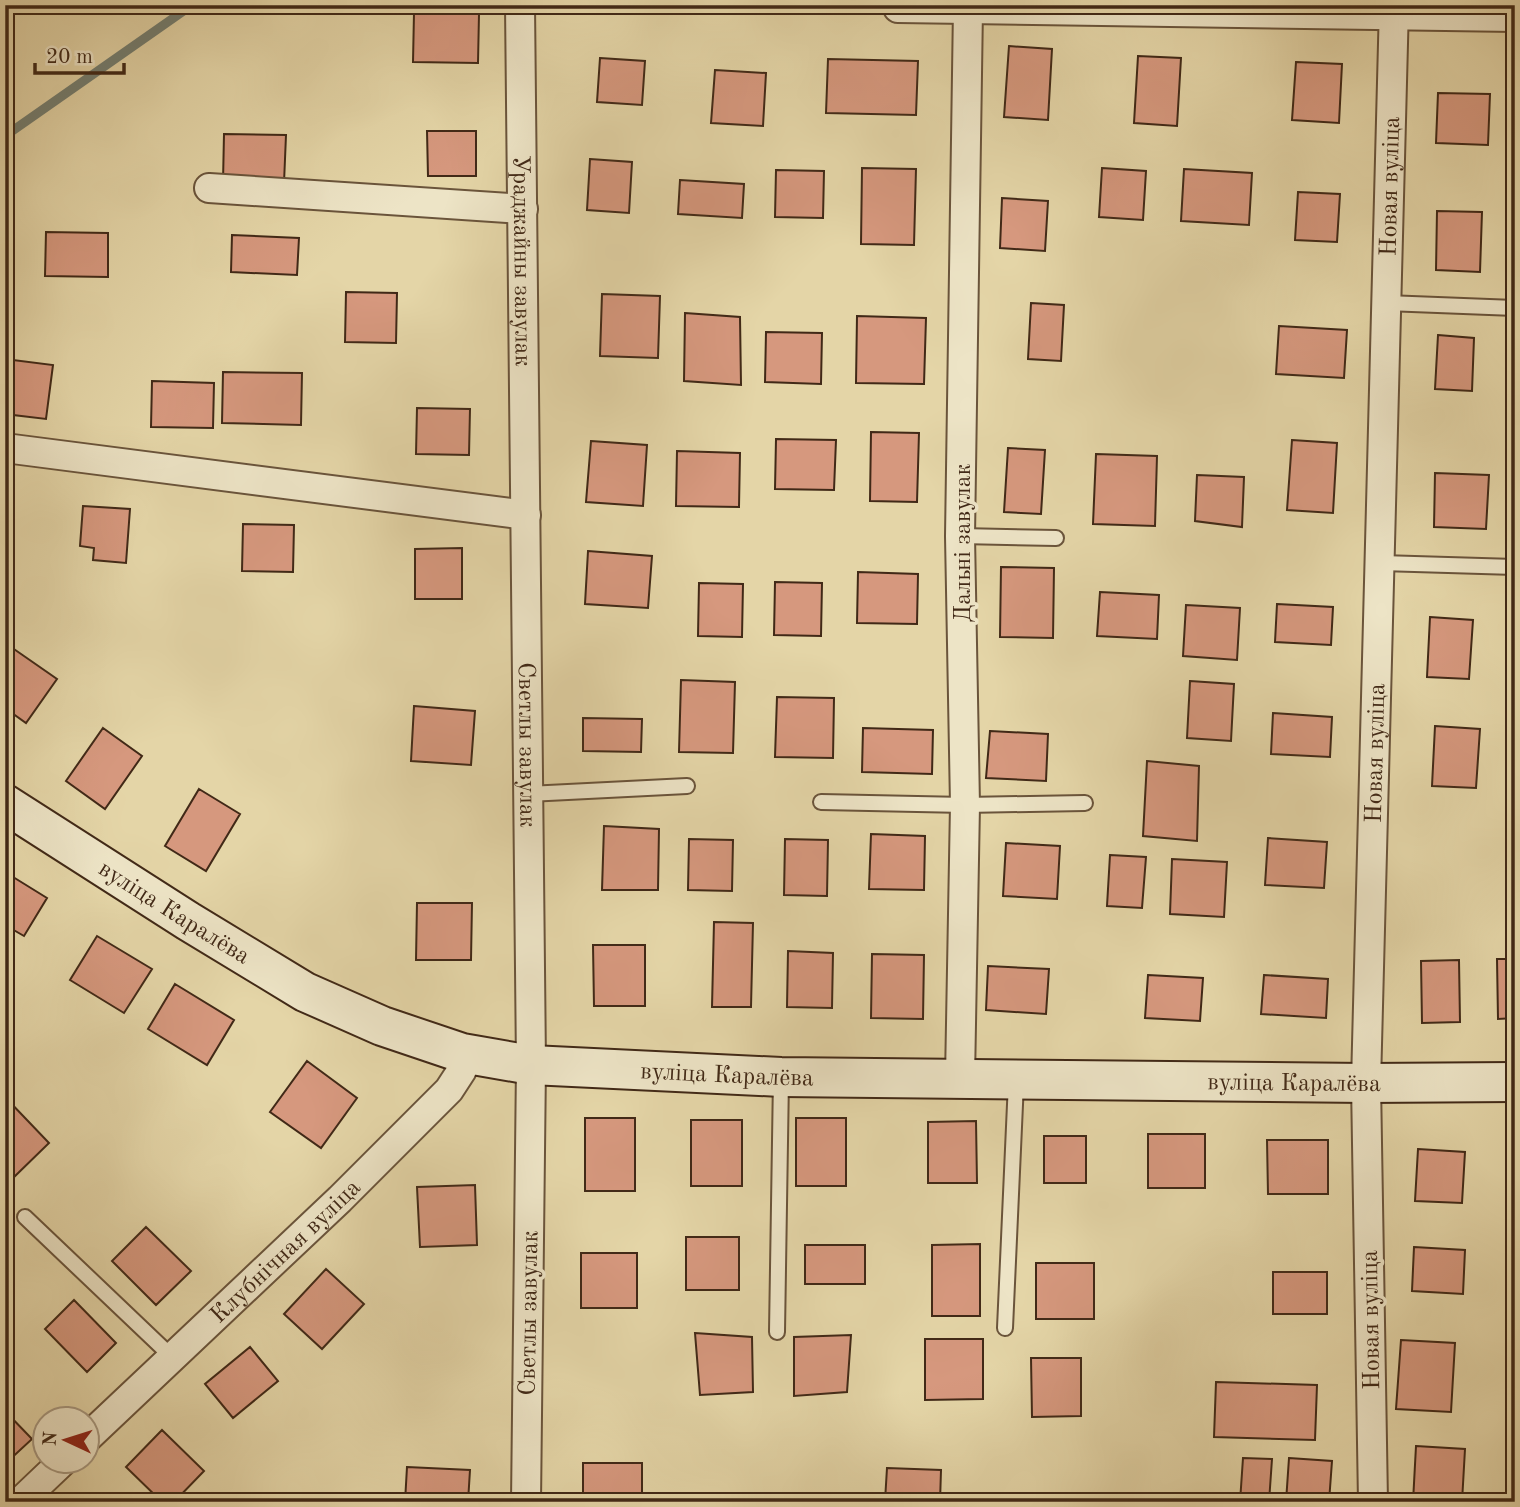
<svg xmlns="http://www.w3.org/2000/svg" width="1520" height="1507" font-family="'Old Standard TT',serif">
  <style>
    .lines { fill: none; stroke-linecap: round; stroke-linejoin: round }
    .stream { stroke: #747f72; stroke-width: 9 }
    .building { fill: #d6987e; stroke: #412917; stroke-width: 2 }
    .service-casing { stroke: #6a543b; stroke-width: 18 }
    .minor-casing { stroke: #6a543b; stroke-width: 32 }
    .secondary-casing { stroke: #412917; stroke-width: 42 }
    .service { stroke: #ede4c6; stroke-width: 14 }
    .minor { stroke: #ede4c6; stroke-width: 28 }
    .secondary { stroke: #ede4c6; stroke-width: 38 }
    .labels { text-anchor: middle; stroke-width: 7; stroke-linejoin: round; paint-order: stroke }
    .street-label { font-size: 24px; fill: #412917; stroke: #ede4c6 }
  </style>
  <rect width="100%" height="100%" fill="#e4d5a7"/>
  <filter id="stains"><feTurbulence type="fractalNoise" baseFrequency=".00286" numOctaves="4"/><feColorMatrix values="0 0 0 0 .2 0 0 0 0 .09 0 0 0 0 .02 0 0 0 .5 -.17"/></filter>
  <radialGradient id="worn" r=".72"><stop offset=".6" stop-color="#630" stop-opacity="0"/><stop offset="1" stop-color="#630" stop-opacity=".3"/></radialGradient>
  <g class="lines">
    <path class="stream" d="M5 136 192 5"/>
  </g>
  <path class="building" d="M414 13 479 14 478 63 413 62Z
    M1009 46 1052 49 1048 120 1004 117Z
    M1138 56 1181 58 1177 126 1134 123Z
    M600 58 645 61 642 105 597 102Z
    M828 59 918 61 916 115 826 113Z
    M1296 62 1342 64 1339 123 1292 120Z
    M715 70 766 73 763 126 711 123Z
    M1438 93 1490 94 1488 145 1436 143Z
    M427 131H476V176H428Z
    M224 134 286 135 284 183 223 182Z
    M590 159 632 162 629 213 587 210Z
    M862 168 916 169 914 245 861 244Z
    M1102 168 1146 171 1143 220 1099 217Z
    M1184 169 1252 173 1249 225 1181 221Z
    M776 170 824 171 823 218 775 217Z
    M680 180 744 184 742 218 678 214Z
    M1298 192 1340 194 1337 242 1295 240Z
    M1002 198 1048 201 1045 251 1000 248Z
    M1437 211 1482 212 1480 272 1436 270Z
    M46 232 108 233V277L45 276Z
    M232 235 299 238 297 275 231 272Z
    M346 292 397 293 396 343 345 342Z
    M602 294 660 296 658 358 600 356Z
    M1031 303 1064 305 1061 361 1028 359Z
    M685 313 740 317 741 385 684 381Z
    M857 316 926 318 924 384 856 383Z
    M1279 326 1347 330 1344 378 1276 374Z
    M766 332 822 333 821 384 765 382Z
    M1438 335 1474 338 1472 391 1435 389Z
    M5 359 53 365 46 419 5 414Z
    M223 372 302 373 301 425 222 423Z
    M152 381 214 383 213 428 151 427Z
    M417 408 470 409 469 455 416 454Z
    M871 432 919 433 917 502 870 501Z
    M776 439 836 440 834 490 775 489Z
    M1292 440 1337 443 1333 513 1287 510Z
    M591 441 647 445 643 506 586 502Z
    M1008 448 1045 450 1041 514 1004 512Z
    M677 451 740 453 739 507 676 506Z
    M1096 454 1157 456 1155 526 1093 524Z
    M1435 473 1489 475 1486 529 1434 527Z
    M1197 475 1244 477 1242 527 1195 521Z
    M83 506 130 509 126 563 93 560 94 548 80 546Z
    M243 524 294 525 293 572 242 571Z
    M462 548V599H415V549Z
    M588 551 652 556 648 608 585 604Z
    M1001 567 1054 568 1053 638 1000 637Z
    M858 572 918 574 917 624 857 623Z
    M775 582 822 583 821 636 774 635Z
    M699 583 743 584 742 637 698 636Z
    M1100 592 1159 595 1157 639 1097 636Z
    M1277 604 1333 607 1331 645 1275 642Z
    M1186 605 1240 608 1237 660 1183 656Z
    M1430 617 1473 620 1469 679 1427 677Z
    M11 647 57 679 26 723 5 708V655Z
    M681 680 735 682 733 753 679 752Z
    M1190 681 1234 684 1231 741 1187 738Z
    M777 697 834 698 833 758 775 757Z
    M414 706 475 711 471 765 411 761Z
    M1273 713 1332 717 1330 757 1271 754Z
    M583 718 642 719 641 752 583 751Z
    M1435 726 1480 729 1476 788 1432 786Z
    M103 728 142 756 105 809 66 781Z
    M863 728 933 730 932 774 862 772Z
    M990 731 1048 734 1046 781 986 778Z
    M1147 761 1199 766 1197 841 1143 836Z
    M199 789 240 814 206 871 165 846Z
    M604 826 659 829 658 890H602Z
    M871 834 925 836 924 890 869 889Z
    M1268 838 1327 842 1324 888 1265 885Z
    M689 839 733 840 732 891 688 890Z
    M785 839 828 840 827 896 784 895Z
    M1006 843 1060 846 1057 899 1003 896Z
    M1110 855 1146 857 1142 908 1107 906Z
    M1172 859 1227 862 1224 917 1170 914Z
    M5 872 47 898 24 936 5 925Z
    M417 903H472L471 960H416Z
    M714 922 753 923 751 1007H712Z
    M97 936 152 969 124 1013 70 980Z
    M593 945H645V1006H594Z
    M788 951 833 953 832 1008 787 1007Z
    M872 954 924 955 923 1019 871 1018Z
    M1497 959H1515V1018L1498 1019Z
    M1459 960 1460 1022 1422 1023 1421 961Z
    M988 966 1049 969 1046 1014 986 1010Z
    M1148 975 1203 978 1200 1021 1145 1018Z
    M1264 975 1328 979 1326 1018 1261 1014Z
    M175 984 234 1020 207 1065 148 1029Z
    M307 1061 357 1098 321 1148 270 1112Z
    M5 1097 49 1143 12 1179 5 1172Z
    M585 1118H635V1191H585Z
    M796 1118H846V1186H796Z
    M691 1120H742V1186H691Z
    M976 1121 977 1183H928V1122Z
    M1148 1134H1205V1188H1148Z
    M1044 1136H1086V1183H1044Z
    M1267 1140H1328V1194H1268Z
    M1418 1149 1465 1152 1462 1203 1415 1201Z
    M475 1185 477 1245 420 1247 417 1187Z
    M146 1227 191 1271 156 1305 112 1261Z
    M686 1237H739V1290H686Z
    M980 1244V1316H932V1245Z
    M805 1245H865V1284H805Z
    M1414 1247 1465 1250 1463 1294 1412 1291Z
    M581 1253H637V1308H581Z
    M1036 1263H1094V1319H1036Z
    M326 1269 364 1304 322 1349 284 1314Z
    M1273 1272H1327V1314H1273Z
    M74 1300 116 1343 87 1372 45 1329Z
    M695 1333 752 1337 753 1392 700 1395Z
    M851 1335 847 1392 794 1396V1337Z
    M925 1339H983V1399L925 1400Z
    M1401 1340 1455 1343 1451 1412 1396 1409Z
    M250 1347 278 1381 233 1418 205 1384Z
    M1031 1358H1081V1416L1032 1417Z
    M1216 1382 1317 1385 1315 1440 1214 1437Z
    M5 1411 32 1439 5 1464Z
    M162 1430 204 1471 174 1502H162L126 1467Z
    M1416 1446 1465 1449 1462 1502H1413Z
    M1243 1458 1272 1459 1269 1502H1240Z
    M1289 1458 1332 1461 1329 1502H1286Z
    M583 1463H642V1502H583Z
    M407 1467 470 1470 468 1502H405Z
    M887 1468 941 1470 940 1502 885 1501Z"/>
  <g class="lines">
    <g class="service-casing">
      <path id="service" d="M1386 303 1515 308
        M960 536 1056 538
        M1381 563 1515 567
        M528 794 687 786
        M821 802 965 805 1085 803
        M25 1217 171 1356
        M1005 1328 1016 1082
        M777 1332 781 1078"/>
    </g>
    <g class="minor-casing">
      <g id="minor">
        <path id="s1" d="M520 5 531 1065 526 1502"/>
        <path d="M898 8 1515 17"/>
        <path d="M209 188 523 209"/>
        <path d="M5 448 526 515"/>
        <path d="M960 1078 965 805 960 536 968 8"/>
        <path id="s2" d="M88 1437 340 1199 449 1090 462 1070V1053"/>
        <path d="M20 1502 62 1462"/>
        <path id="s3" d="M1373 1502 1366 1083 1394 5"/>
      </g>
    </g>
    <g class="secondary-casing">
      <g id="secondary">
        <path id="s4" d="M5 804 188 921 305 992 382 1026 462 1053 531 1065 781 1077 1366 1083 1515 1082"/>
      </g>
    </g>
    <use href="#service" class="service"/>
    <use href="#minor" class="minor"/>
    <use href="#secondary" class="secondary"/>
  </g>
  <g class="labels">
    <g class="street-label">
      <text dy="8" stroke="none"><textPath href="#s3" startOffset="1316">Новая вуліца</textPath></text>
      <text dy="8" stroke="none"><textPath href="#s1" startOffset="256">Ураджайны завулак</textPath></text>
      <text transform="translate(962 543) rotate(-90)" y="8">Дальні завулак</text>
      <text dy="8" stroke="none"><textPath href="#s1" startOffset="740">Светлы завулак</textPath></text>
      <text dy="8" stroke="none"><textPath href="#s3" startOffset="749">Новая вуліца</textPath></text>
      <text dy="8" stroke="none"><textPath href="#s4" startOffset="201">вуліца Каралёва</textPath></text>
      <text dy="8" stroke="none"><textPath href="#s4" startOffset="789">вуліца Каралёва</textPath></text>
      <text dy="8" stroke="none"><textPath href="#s4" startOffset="1356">вуліца Каралёва</textPath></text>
      <text dy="8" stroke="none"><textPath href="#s2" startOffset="271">Клубнічная вуліца</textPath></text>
      <text transform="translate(528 1313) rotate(-89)" y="8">Светлы завулак</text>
      <text transform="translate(1370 1320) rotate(-91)" y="8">Новая вуліца</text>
    </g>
  </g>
  <rect width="1520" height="1507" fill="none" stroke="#e4d5a7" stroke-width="28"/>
  <rect x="7" y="7" width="1506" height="1493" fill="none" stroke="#412917" stroke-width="3.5"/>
  <rect x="14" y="14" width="1492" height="1479" fill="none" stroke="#412917" stroke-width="2"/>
  <g transform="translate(66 1440) rotate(274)"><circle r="33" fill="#ede4c6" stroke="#a89980" stroke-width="2"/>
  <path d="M0-5L12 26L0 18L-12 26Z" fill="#8f2418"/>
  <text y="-10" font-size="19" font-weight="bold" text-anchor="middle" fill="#412917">N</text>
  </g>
  <path d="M35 63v10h89v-10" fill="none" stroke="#412917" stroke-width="3.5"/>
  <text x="46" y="63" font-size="21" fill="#412917" stroke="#ede4c6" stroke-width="5" paint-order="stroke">20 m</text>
  <rect width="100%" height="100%" filter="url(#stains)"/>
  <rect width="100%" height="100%" fill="url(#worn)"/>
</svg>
